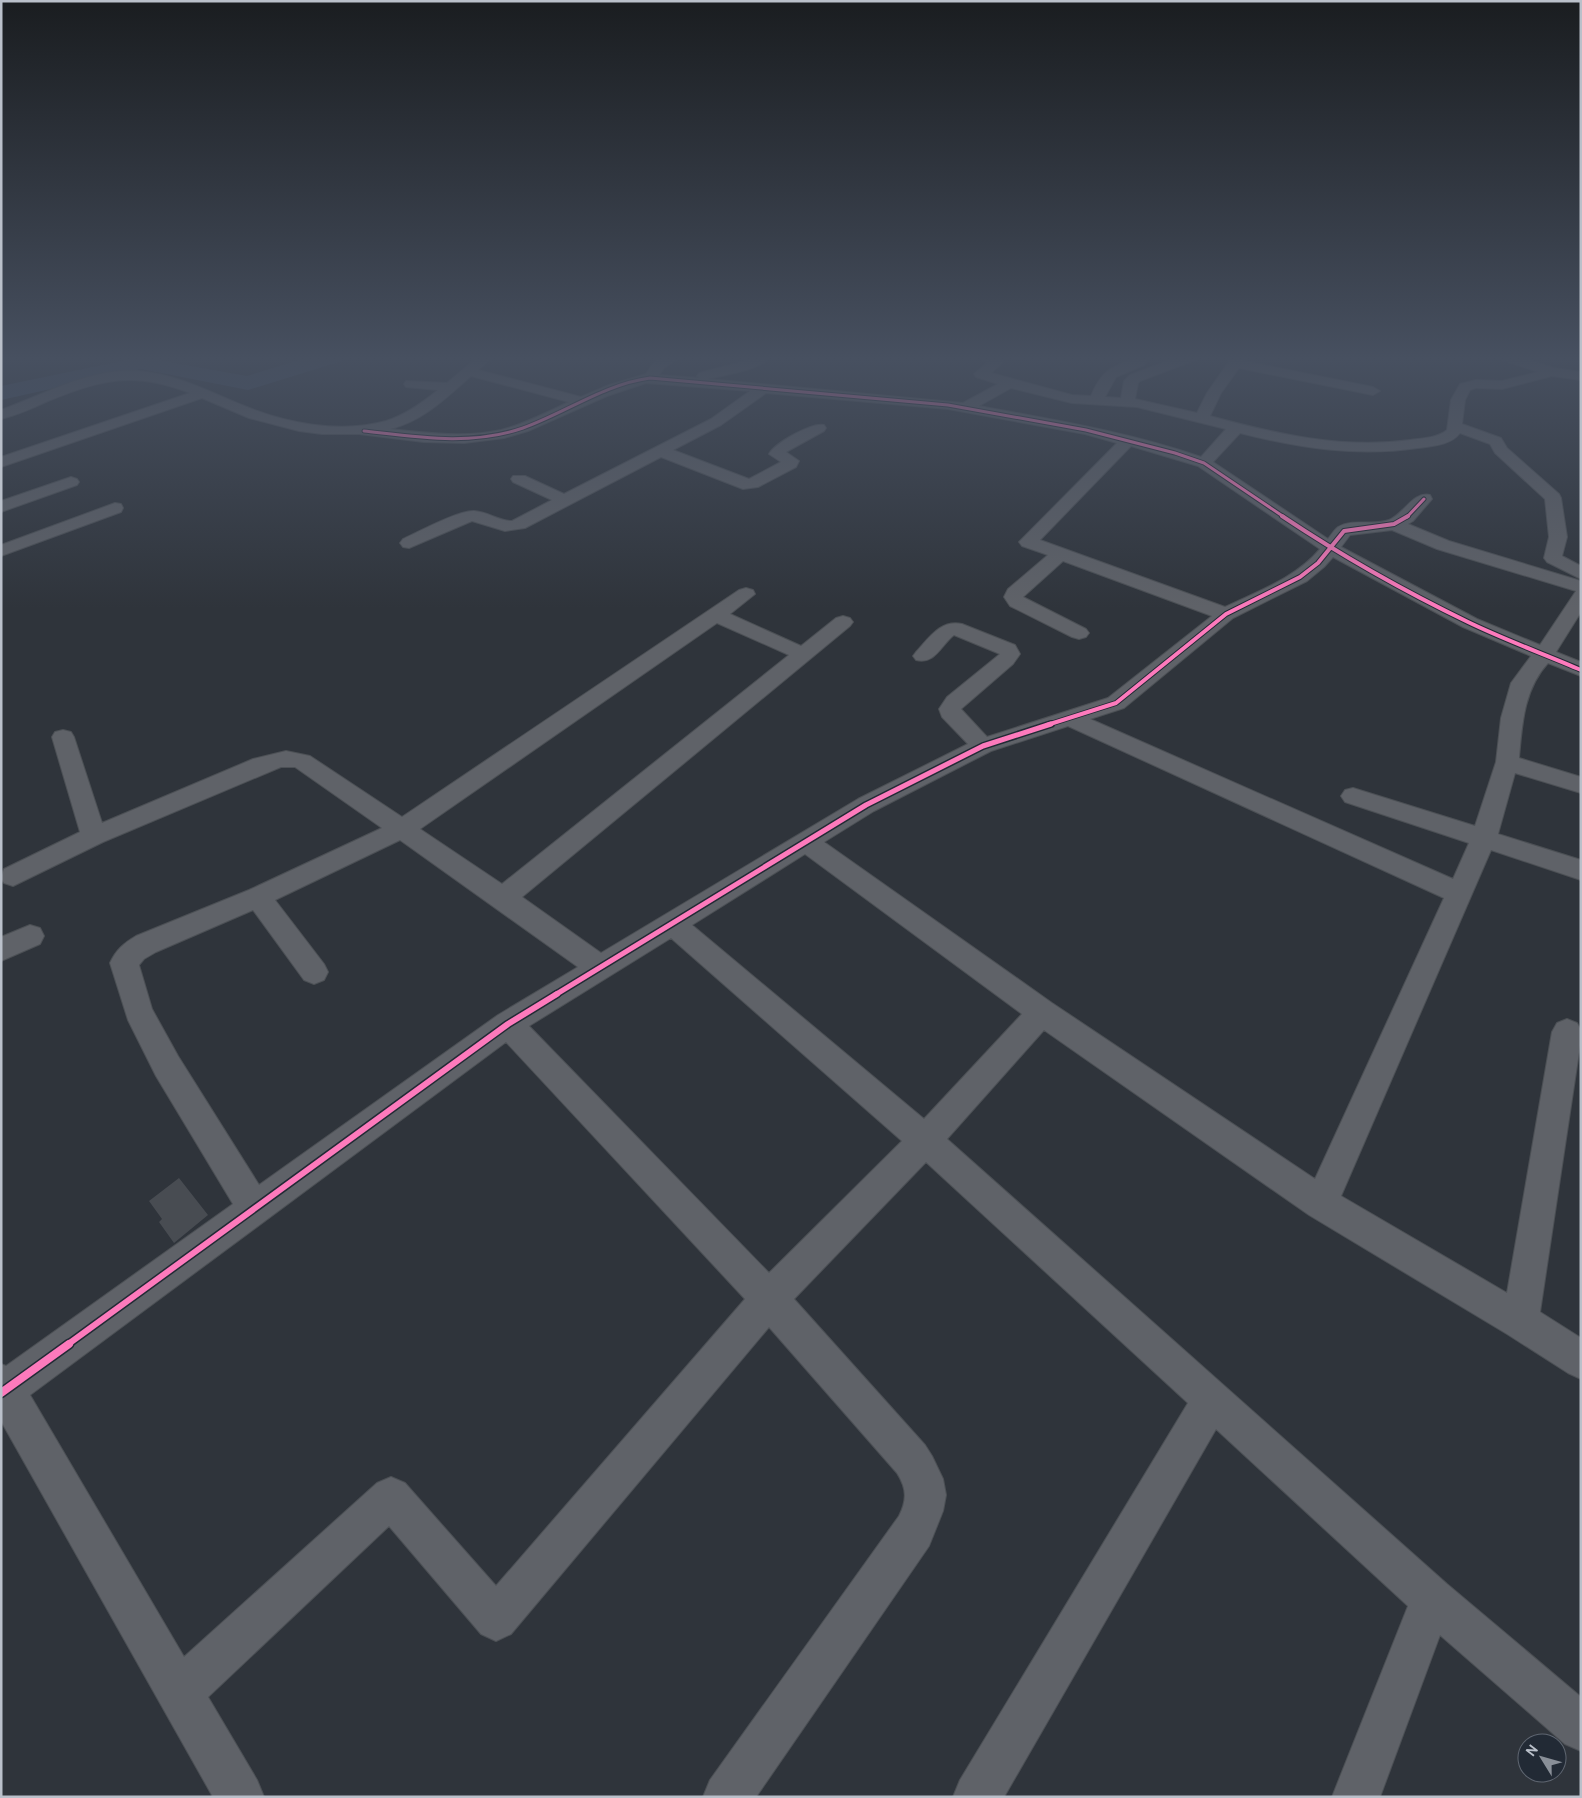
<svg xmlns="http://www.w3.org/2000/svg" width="1582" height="1798" font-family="Cabin,sans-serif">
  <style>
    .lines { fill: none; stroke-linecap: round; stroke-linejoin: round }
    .river { fill: #414f64; fill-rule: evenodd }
    .building { fill: #484c52 }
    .minor-casing { stroke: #4c5055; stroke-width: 2 }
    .minor { fill: #5f6268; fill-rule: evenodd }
    .cycleway-far4-casing { stroke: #222a35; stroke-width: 5 }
    .cycleway-far3-casing { stroke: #222a35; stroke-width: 6 }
    .cycleway-far2-casing { stroke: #222a35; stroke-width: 8 }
    .cycleway-far1-casing { stroke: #222a35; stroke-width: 9 }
    .cycleway-casing { stroke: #222a35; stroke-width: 11 }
    .cycleway-far4 { stroke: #fd7abc; stroke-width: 3 }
    .cycleway-far3 { stroke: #fd7abc; stroke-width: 4 }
    .cycleway-far2 { stroke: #fd7abc; stroke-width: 5 }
    .cycleway-far1 { stroke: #fd7abc; stroke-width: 6 }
    .cycleway { stroke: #fd7abc; stroke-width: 8 }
  </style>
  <rect width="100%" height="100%" fill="#2f343b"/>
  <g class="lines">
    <path class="river" d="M312 356H345L342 361 248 390 141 369 1 400V386L141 357 247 376Z"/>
  </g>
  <path class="building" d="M179 1178 208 1215 174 1243 159 1222 162 1219 149 1201Z"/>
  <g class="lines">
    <g class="minor-casing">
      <path id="minor" d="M479 356H494L478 370 581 397 609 385 646 374 654 362 665 356H682L664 368 659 375 699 378 697 376 699 373 749 360 756 356H767L769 358C759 370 724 375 708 379L963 403 998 384 976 377 974 374 987 363 978 356C987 356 997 354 1003 362L991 373 1072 395 1091 396C1101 372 1110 367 1134 359L1136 356H1146L1148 359 1144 365 1116 377 1105 397 1121 398 1124 381 1130 375 1181 356H1200L1198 359 1140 381 1138 383 1135 399 1197 413 1207 393 1230 360 1234 356H1248L1244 361 1373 387 1380 391 1373 395 1239 368 1221 393 1210 416C1276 434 1342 449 1410 440 1423 438 1437 438 1447 430L1451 400 1460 384 1476 380 1502 381 1538 372 1500 359 1498 356H1518L1554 368 1581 372V380L1552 376 1502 389 1476 388 1470 390 1465 400 1462 424 1501 438 1507 448 1559 494 1561 498 1567 537 1562 556 1581 566V579L1547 562 1544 558 1549 537 1545 499 1495 453 1490 444 1460 433C1451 445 1433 446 1418 448 1357 457 1299 448 1240 433L1213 462 1328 539C1331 535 1335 529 1338 527 1354 518 1373 526 1389 520 1404 514 1413 491 1430 495L1432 499 1413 521 1408 524 1449 541 1581 581V612L1556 652 1581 662V676L1548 663C1524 689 1522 724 1519 758L1581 777V793L1515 773 1498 834 1581 860V880L1491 850 1341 1196 1507 1293 1552 1032 1557 1023 1567 1019 1577 1023 1581 1030V1039L1540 1312 1581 1338V1379L1568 1373 1507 1334 1309 1215 1044 1030 947 1139 1447 1584 1581 1697V1751L1565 1744 1440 1635 1380 1797H1332L1408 1606 1216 1429 1004 1797H953L960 1780 1188 1403 926 1162 794 1299 925 1445 932 1456 943 1479 946 1495 943 1511 929 1546 756 1797H703L710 1780 899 1516C907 1500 907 1489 897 1473L769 1327 511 1634 496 1641 481 1634 389 1526 208 1697 257 1780 264 1797H213L1 1421V1364L6 1366 233 1204 156 1076 128 1020 110 963C116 950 124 943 136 936L249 890 382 828 295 767H281L103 842 13 886 4 883 1 878 4 869 80 832 52 737 55 732 63 730 71 732 74 737 102 823 253 759 286 751 310 756 402 817 739 590 746 588 753 590 755 594 730 614 801 646 836 618 843 616 850 618 853 622 850 626 522 897 601 953 858 799 968 744 942 717 939 709 947 697 1000 654 954 635C941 645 935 665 916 660L913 656 916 652C929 638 941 619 962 624L1015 645 1020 654 1013 664 961 709 987 737 1108 698 1212 616 1063 561 1023 597 1086 629 1089 633 1086 637 1079 639 1072 637 1010 606 1004 597 1008 589 1048 555 1022 546 1019 542 1117 443 1085 434 948 409 766 393 721 425 673 450 749 479 781 462 769 454C775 443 812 422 824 425L826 428 824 431 786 452 799 461 796 467 758 487 743 489 661 457 525 528 505 531 472 521 409 548 403 547 400 543 403 539C418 532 459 510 474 511 488 512 499 521 512 521L552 500 513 482 511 479 513 476H525L564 494 711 419 750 391 646 383 607 396 528 431 504 438 464 443 424 442 359 434H322L299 431 249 418 202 398 1 467V457L190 393C133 371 103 379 48 401 33 408 17 415 1 419V410C45 394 90 368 138 371 176 374 208 391 242 405 285 423 340 434 386 421 405 415 422 403 438 390L406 387 404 384 406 381 447 383ZM471 376 569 402C547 412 525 424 501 430 465 438 426 433 390 429 422 422 447 397 471 376ZM1011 388 1072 403 1137 407 1226 429 1201 457C1129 432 1054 420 979 406ZM1131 446 1198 466 1320 549C1296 578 1258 591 1225 607L1040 540ZM1392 530 1437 549 1576 591 1540 645 1477 619 1341 547 1350 535ZM1333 557 1463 627 1531 656 1511 683 1501 718 1496 762 1475 826 1353 788 1345 790 1341 796 1345 802 1469 843 1453 879 1090 719 1124 708 1233 618 1307 581 1324 567ZM717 623 789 655 502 884 420 829ZM1068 726 1444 898 1315 1179 1052 1003 824 842 874 811 991 751ZM400 840 578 967 498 1015 259 1185 178 1056 152 1009 139 965 144 959 156 952 253 910 304 980 314 984 324 980 328 972 324 964 275 900ZM805 854 1022 1014 924 1119 692 925ZM671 938 902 1141 769 1273 529 1026ZM506 1042 745 1299 496 1586 405 1483 391 1477 377 1483 184 1657 30 1395Z
        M71 477 77 479 79 482 77 485 1 512V501Z
        M115 503 121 504 123 508 121 512 1 556V545Z
        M30 925 40 928 44 936 40 944 1 961V937Z"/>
    </g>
    <use href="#minor" class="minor"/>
    <g class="cycleway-far4-casing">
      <path id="cycleway-far4" d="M364 431C417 437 471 446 523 428 565 413 605 384 650 378L948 405 1086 430 1175 453 1204 463 1284 517
        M1407 517 1424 499"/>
    </g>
    <g class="cycleway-far3-casing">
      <path id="cycleway-far3" d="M1282 516C1342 556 1404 591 1468 622 1505 640 1544 654 1581 670
        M1047 725 1116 703 1226 614 1300 577 1318 563 1344 531 1394 524 1408 516"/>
    </g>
    <g class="cycleway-far2-casing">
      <path id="cycleway-far2" d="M555 995 866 805 983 746 1051 724"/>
    </g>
    <g class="cycleway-far1-casing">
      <path id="cycleway-far1" d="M67 1345 508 1024 557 994"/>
    </g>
    <g class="cycleway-casing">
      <path id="cycleway" d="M1 1393 69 1344"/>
    </g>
    <use href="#cycleway-far4" class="cycleway-far4"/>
    <use href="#cycleway-far3" class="cycleway-far3"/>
    <use href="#cycleway-far2" class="cycleway-far2"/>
    <use href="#cycleway-far1" class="cycleway-far1"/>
    <use href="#cycleway" class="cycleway"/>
  </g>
  <linearGradient id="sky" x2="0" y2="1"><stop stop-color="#1a1d20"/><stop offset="0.59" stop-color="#475060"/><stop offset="1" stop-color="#475060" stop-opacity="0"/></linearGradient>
  <rect width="1582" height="608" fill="url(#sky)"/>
  <rect width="1582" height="1798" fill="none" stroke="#bac0ca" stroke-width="5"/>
  <g transform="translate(1542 1758) rotate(307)"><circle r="24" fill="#222a35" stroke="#5f6671"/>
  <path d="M0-4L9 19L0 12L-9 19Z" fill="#898f98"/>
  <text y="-8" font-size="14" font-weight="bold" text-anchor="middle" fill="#bac0ca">N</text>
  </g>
</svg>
